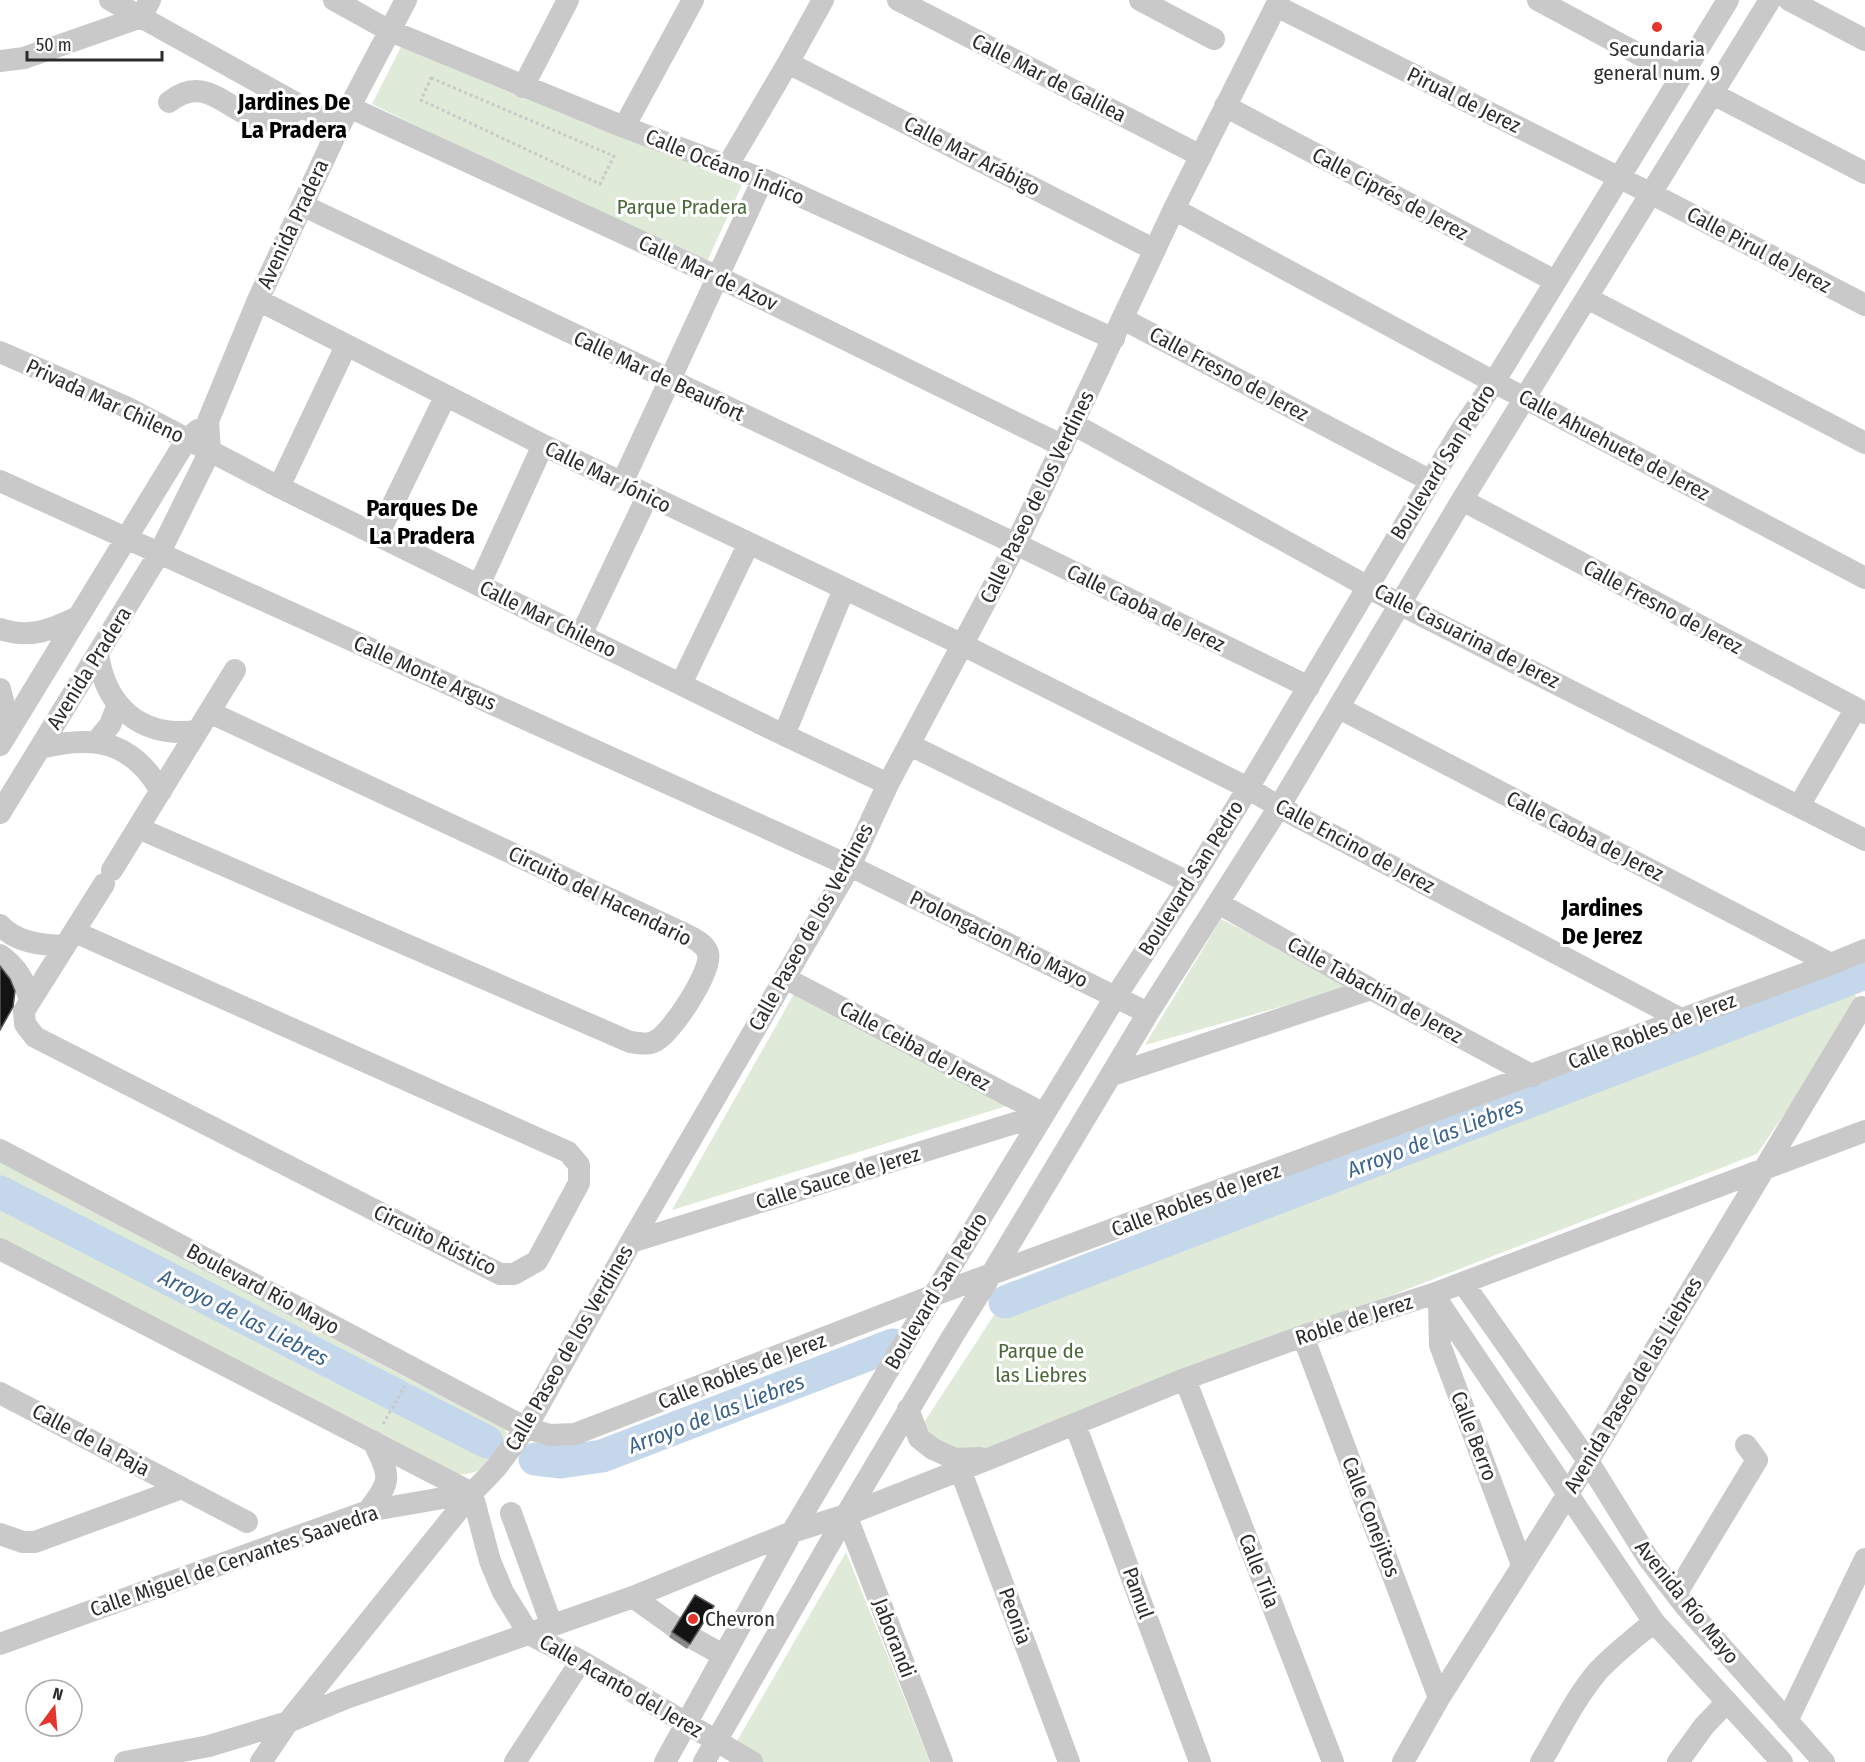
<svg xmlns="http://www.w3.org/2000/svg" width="1865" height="1762" font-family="'Fira Sans Condensed',sans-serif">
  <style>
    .green { fill: #e0ead9 }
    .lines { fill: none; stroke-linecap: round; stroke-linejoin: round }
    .river { stroke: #c5d7ea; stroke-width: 33 }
    .path { stroke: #c9c9c9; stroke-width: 3; stroke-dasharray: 3 3; stroke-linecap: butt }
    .minor { stroke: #c9c9c9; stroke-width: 22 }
    .wall { fill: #898989 }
    .building { fill: #131313; stroke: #5a5a5a; stroke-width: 1.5 }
    .poi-dot { fill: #e4352d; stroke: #fff; stroke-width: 2 }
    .labels { text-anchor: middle; stroke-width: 6; stroke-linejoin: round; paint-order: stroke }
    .poi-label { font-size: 21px; fill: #2c2c2c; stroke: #fff }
    .street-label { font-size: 21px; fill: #2c2c2c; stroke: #fff }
    .park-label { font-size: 21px; fill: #4a673a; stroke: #fff }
    .water-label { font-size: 22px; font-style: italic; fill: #3b638d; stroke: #fff }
    .quarter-label { font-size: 24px; font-weight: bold; fill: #000; stroke: #fff }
  </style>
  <rect width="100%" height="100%" fill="#fff"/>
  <path class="green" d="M403 43 742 185 705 266 372 104Z
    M1221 919 1355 986 1145 1045Z
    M1844 988 1862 1000 1757 1154 991 1450C954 1455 947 1456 923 1424L994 1315Z
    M794 994 1013 1104 672 1210Z
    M0 1161 407 1378 504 1423 507 1439C492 1459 483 1477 455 1474L0 1241Z
    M846 1552 930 1762H756L733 1748Z"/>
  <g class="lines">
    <path class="river" d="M0 1192 487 1442
      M1005 1302 1865 973
      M535 1459 561 1462 602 1456 893 1345"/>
    <path class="path" d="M431 78 614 156 600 184 421 100Z
      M383 1424 405 1386"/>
    <path class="minor" d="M110 0 339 127
      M334 0 388 30 624 127 763 179 1114 339
      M898 0 1201 156
      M1140 0 1214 39
      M1538 0 1681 77
      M1789 0 1865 40
      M1276 6 1652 194 1865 305
      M0 61 24 58 141 17 150 0
      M788 63 1155 250
      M523 87 568 0
      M1713 94 1865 173
      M169 102C214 66 236 132 281 118 288 116 295 111 301 107
      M1225 106 1555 281
      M349 107 718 277 1063 446
      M624 127 693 0
      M728 165 788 63 823 0
      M302 205 1016 544 1309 687
      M1174 209 1494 382 1865 578
      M1587 298 1865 443
      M258 300 543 445 963 645 1248 788 1279 807 1681 1019
      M1123 319 1431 481
      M0 352 126 407 279 487 784 735 888 784
      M1073 424 1399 604 1865 840
      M0 481 850 866 1148 1013
      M622 483 763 179
      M279 487 346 346
      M1462 500 1865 713
      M378 535 445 397
      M479 585 543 445
      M0 629C30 639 51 630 78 617
      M581 635 647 497
      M98 653C105 708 142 738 197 731
      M681 684 749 543
      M0 689 3 701 6 735
      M1339 708 1831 964
      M784 735 844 589
      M96 742 110 725 118 704
      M0 745 187 439 198 430
      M910 745 1190 883
      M40 748C94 735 131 740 161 791
      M1799 806 1856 708
      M0 813 160 552 210 451 208 421 258 300 339 127 406 0
      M138 828 630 1042C640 1043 648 1046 657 1040 672 1032 713 970 708 953 705 944 695 939 687 935L209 712
      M112 870 235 670
      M1218 903 1371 989 1533 1076
      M0 925C17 943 42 945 65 946
      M75 932 568 1152 579 1165V1183L537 1261 514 1274H500L35 1037 25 1024 24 1011 104 884
      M0 955C17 967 25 981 30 1001
      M785 978 1044 1114
      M1112 1075 1371 989
      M0 1150 526 1428 550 1435 575 1434 932 1296 1831 964 1865 950
      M631 1242 1044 1114
      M0 1249 472 1493
      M1463 1283 1588 1461 1648 1558 1686 1607 1824 1762
      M1433 1294 1654 1622 1782 1762
      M1439 1304 1440 1345 1522 1565
      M1303 1336 1439 1698
      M1185 1379 1333 1762
      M0 1393 247 1522
      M908 1409 919 1438 933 1449 955 1459 980 1458
      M1075 1424 1200 1762
      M960 1469 1069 1762
      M472 1493 490 1561 503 1592 529 1634 581 1661 752 1762
      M368 1511C393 1479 390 1477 373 1441
      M511 1513 552 1626
      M846 1515 942 1762
      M0 1534 23 1542H35L182 1488
      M1676 1594 1757 1460 1746 1445
      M633 1597 675 1627
      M694 1639 723 1655
      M0 1644 368 1511 472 1493
      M1787 1721 1865 1559
      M125 1762 209 1746 288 1722 346 1698 633 1597 792 1532 846 1515 991 1458 1185 1379 1303 1336 1433 1294 1865 1131
      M261 1762 288 1722 472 1493 496 1468 526 1428 631 1242 850 866 888 784 1016 544 1174 209 1279 0
      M515 1762 581 1661
      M665 1762 792 1532 902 1347 1116 996 1190 883 1248 788 1460 432 1494 382 1728 0
      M704 1762 846 1515 954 1334 991 1275 1148 1013 1279 807 1462 500 1770 0
      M1403 1762 1439 1698 1568 1494 1862 1007
      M1541 1762C1559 1732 1575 1698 1598 1671 1615 1653 1634 1638 1654 1622
      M1678 1762 1704 1726 1727 1702"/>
  </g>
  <path class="wall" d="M695 1595 714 1606 687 1649 669 1637Z"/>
  <path class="building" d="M0 966 10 979 15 991 13 1007 0 1030Z
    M695 1595 714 1606 690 1644 672 1632Z"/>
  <g class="poi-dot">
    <circle cx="1657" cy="27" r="6"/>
    <circle cx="693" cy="1619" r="6"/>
  </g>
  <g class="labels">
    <g class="poi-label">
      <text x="1657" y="56">Secundaria<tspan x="1657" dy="24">general num. 9</tspan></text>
      <text x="705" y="1626" text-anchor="start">Chevron</text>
    </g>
    <g class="street-label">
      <text transform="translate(1049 78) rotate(27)" y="7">Calle Mar de Galilea</text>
      <text transform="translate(1464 100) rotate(26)" y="7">Pirual de Jerez</text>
      <text transform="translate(972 156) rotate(27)" y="7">Calle Mar Arábigo</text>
      <text transform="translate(725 167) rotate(22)" y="7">Calle Océano Índico</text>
      <text transform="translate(1390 194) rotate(28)" y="7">Calle Ciprés de Jerez</text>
      <text transform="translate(293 224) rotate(-65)" y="7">Avenida Pradera</text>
      <text transform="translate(1759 250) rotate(28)" y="7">Calle Pirul de Jerez</text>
      <text transform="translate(708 273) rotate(25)" y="7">Calle Mar de Azov</text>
      <text transform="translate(1229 374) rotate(28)" y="7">Calle Fresno de Jerez</text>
      <text transform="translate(659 376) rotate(25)" y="7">Calle Mar de Beaufort</text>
      <text transform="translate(105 401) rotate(25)" y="7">Privada Mar Chileno</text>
      <text transform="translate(1614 445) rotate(28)" y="7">Calle Ahuehuete de Jerez</text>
      <text transform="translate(1443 462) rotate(-58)" y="7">Boulevard San Pedro</text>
      <text transform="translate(608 477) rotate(26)" y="7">Calle Mar Jónico</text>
      <text transform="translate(1037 497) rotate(-64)" y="7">Calle Paseo de los Verdines</text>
      <text transform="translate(1663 607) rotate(28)" y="7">Calle Fresno de Jerez</text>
      <text transform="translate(1146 608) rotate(26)" y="7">Calle Caoba de Jerez</text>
      <text transform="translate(548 619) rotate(26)" y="7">Calle Mar Chileno</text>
      <text transform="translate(1467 636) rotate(27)" y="7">Calle Casuarina de Jerez</text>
      <text transform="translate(89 668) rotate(-58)" y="7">Avenida Pradera</text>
      <text transform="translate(425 673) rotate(24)" y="7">Calle Monte Argus</text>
      <text transform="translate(1585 836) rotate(27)" y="7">Calle Caoba de Jerez</text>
      <text transform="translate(1355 846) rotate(28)" y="7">Calle Encino de Jerez</text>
      <text transform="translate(1191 878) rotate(-58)" y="7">Boulevard San Pedro</text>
      <text transform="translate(600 896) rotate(26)" y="7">Circuito del Hacendario</text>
      <text transform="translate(811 927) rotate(-61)" y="7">Calle Paseo de los Verdines</text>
      <text transform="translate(999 939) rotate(26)" y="7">Prolongacion Rio Mayo</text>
      <text transform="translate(1375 990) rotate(29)" y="7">Calle Tabachín de Jerez</text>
      <text transform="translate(1652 1031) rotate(-21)" y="7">Calle Robles de Jerez</text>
      <text transform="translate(915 1046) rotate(28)" y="7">Calle Ceiba de Jerez</text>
      <text transform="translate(838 1178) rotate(-17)" y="7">Calle Sauce de Jerez</text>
      <text transform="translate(1196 1200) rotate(-20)" y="7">Calle Robles de Jerez</text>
      <text transform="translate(435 1240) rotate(26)" y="7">Circuito Rústico</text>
      <text transform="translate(263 1289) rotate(28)" y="7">Boulevard Río Mayo</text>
      <text transform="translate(936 1291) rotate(-59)" y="7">Boulevard San Pedro</text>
      <text transform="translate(1354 1320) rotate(-18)" y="7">Roble de Jerez</text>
      <text transform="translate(569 1348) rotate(-60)" y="7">Calle Paseo de los Verdines</text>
      <text transform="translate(742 1371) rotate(-21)" y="7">Calle Robles de Jerez</text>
      <text transform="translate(1633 1385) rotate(-59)" y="7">Avenida Paseo de las Liebres</text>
      <text transform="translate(1474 1436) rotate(69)" y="7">Calle Berro</text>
      <text transform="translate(91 1440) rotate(28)" y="7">Calle de la Paja</text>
      <text transform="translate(1371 1517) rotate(69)" y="7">Calle Conejitos</text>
      <text transform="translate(234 1561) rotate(-19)" y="7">Calle Miguel de Cervantes Saavedra</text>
      <text transform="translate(1259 1571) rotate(69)" y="7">Calle Tila</text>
      <text transform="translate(1138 1593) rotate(70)" y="7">Pamul</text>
      <text transform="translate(1687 1602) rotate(51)" y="7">Avenida Río Mayo</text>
      <text transform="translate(1015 1616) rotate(70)" y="7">Peonia</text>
      <text transform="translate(894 1638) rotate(69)" y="7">Jaborandi</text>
      <text transform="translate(621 1686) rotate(30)" y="7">Calle Acanto del Jerez</text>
    </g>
    <g class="park-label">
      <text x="682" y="214">Parque Pradera</text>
      <text x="1041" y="1358">Parque de<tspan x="1041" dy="24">las Liebres</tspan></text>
    </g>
    <g class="water-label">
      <text transform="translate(1435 1137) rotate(-21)" y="8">Arroyo de las Liebres</text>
      <text transform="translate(244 1317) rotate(27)" y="8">Arroyo de las Liebres</text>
      <text transform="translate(716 1413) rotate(-21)" y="8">Arroyo de las Liebres</text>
    </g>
    <g class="quarter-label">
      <text x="294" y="110">Jardines De<tspan x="294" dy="28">La Pradera</tspan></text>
      <text x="422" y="516">Parques De<tspan x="422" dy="28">La Pradera</tspan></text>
      <text x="1602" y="916">Jardines<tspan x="1602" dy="28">De Jerez</tspan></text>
    </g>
  </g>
  <g transform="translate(54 1708) rotate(16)"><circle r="28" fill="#ffffff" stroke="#ababab" stroke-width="1.5"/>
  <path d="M0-4.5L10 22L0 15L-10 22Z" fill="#e4352d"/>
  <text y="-9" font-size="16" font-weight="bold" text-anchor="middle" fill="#2c2c2c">N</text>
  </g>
  <path d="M27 51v9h135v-9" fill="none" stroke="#2c2c2c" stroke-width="3"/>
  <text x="36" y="51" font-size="18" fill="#2c2c2c" stroke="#ffffff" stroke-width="4.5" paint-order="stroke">50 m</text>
</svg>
